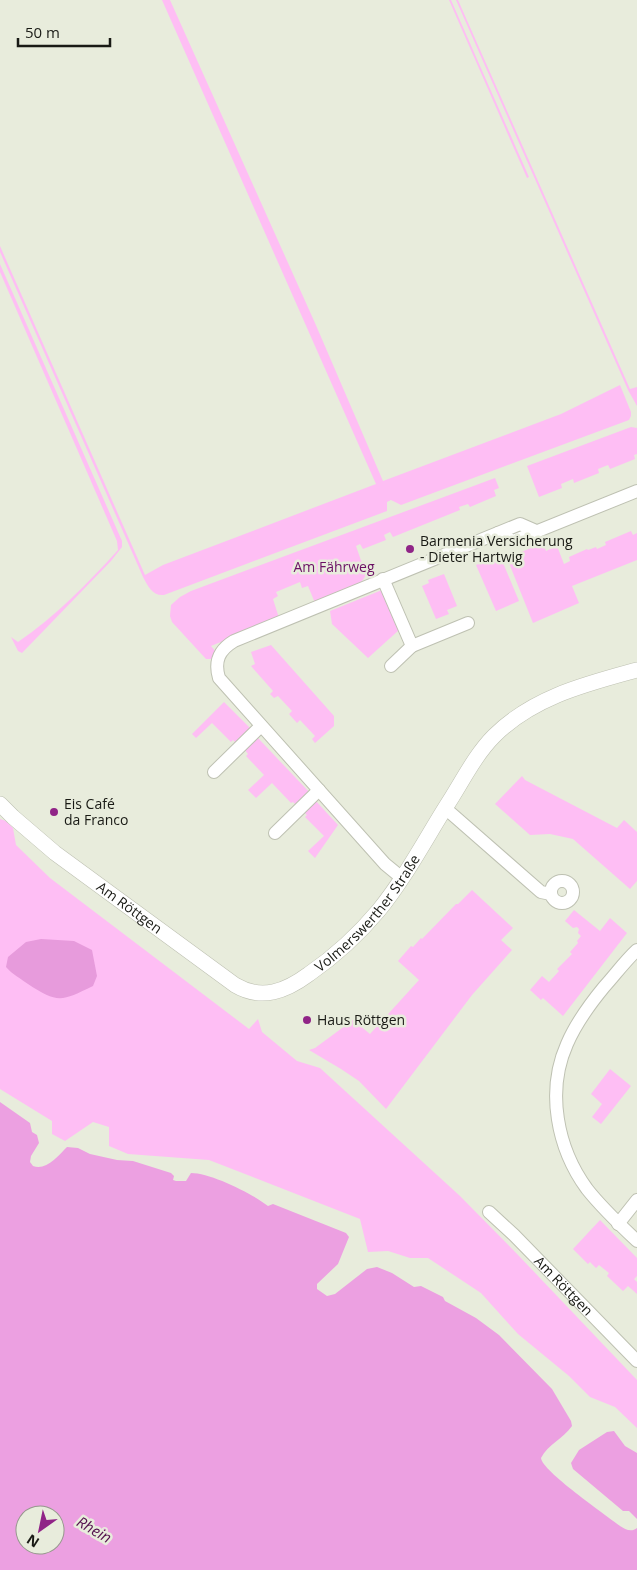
<svg xmlns="http://www.w3.org/2000/svg" width="637" height="1570" font-family="'Open Sans',sans-serif">
  <style>
    .green { fill: #febef4 }
    .forest { fill: #e79bdc }
    .water { fill: #eca0e1; fill-rule: evenodd }
    .lines { fill: none; stroke-linecap: round; stroke-linejoin: round }
    .minor-casing { stroke: #bec1b2; stroke-width: 14 }
    .tertiary-casing { stroke: #bec1b2; stroke-width: 16 }
    .minor { stroke: #fff; stroke-width: 12 }
    .tertiary { stroke: #fff; stroke-width: 15 }
    .poi-dot { fill: #902487; stroke: #e8ecdc; stroke-width: 2 }
    .labels { text-anchor: middle; stroke-width: 5; stroke-linejoin: round; paint-order: stroke }
    .poi-label { font-size: 14px; fill: #191a15; stroke: #e8ecdc; text-anchor: start }
    .park-label { font-size: 14px; fill: #6b1064; stroke: #e8ecdc }
    .street-label { font-size: 14px; fill: #191a15; stroke: #e8ecdc }
    .water-label { font-size: 15px; font-style: italic; fill: #54114e; stroke: #e8ecdc }
  </style>
  <rect width="100%" height="100%" fill="#e8ecdc"/>
  <path class="green" d="M162 0H170L315 323 383 481 561 414 620 385 631 412V416L629 420 401 505 391 500 387 502V511L164 595C152 596 148 586 143 577L0 252V246L145 575 163 565 376 484Z
    M449 0H451L529 177 527 178Z
    M456 0H458L630 389 637 387V406L628 390Z
    M0 264 122 541V547L111 561 22 653 18 651 11 637 18 642C56 616 87 584 118 550L117 541 0 272Z
    M631 427 637 428V454L634 455 635 459 610 469 608 465 598 469 599 473 574 483 573 479 561 484 562 488 539 497 527 466Z
    M495 478 499 488 494 490 496 496 470 507 468 504 459 507 460 510 393 537 390 532 384 535 386 540 363 549 360 544 356 546 366 575 358 587 315 603 308 586 302 588 300 582 276 592 278 596 273 599 279 618 211 646 216 652 213 659H206L172 622 170 616 171 605 180 597 191 591Z
    M631 531 633 535 637 533V560L572 586 579 603 533 623 507 558 543 543 546 551 557 546 564 564 570 561 569 557 587 549 588 550 596 547 597 549 606 545 605 542Z
    M498 551 519 601 496 611 476 565 483 562 481 558Z
    M444 574 457 606 447 610 449 614 436 619 422 586 429 583 428 580Z
    M382 590 399 630 368 658 332 624 330 611Z
    M271 645 334 716V726L315 743 312 739 315 736 300 720 297 723 289 714 292 711 278 696 274 698 270 694 273 691 251 666 255 664 251 652Z
    M224 702 252 730 237 744 233 740 231 742 212 723 196 738 192 734Z
    M257 737 311 794 297 806 293 802 291 803 272 783 256 798 248 790 264 775 246 756 248 754 244 749Z
    M522 776 525 780 617 828 624 820 637 832V881L630 889 573 839 550 834 530 835 495 804Z
    M314 799 338 825 315 858 308 851 324 836 305 817 307 815 302 810Z
    M0 819 6 821 13 828 16 845 50 878 249 1029 258 1019 262 1032 297 1061 320 1068 460 1196 519 1256 637 1380V1428L615 1407 590 1397 569 1376 518 1334 481 1293 428 1258H410L388 1251 368 1252 360 1219 209 1160 128 1154 109 1146V1127L93 1122 65 1141 52 1134V1121L0 1089Z
    M472 890 513 928 501 940 512 950 472 995 386 1109 359 1081 341 1069 309 1050 315 1048 353 1020 370 1034 419 980 398 961 411 946 413 947 421 938 422 939 456 904H458Z
    M574 910 600 931 610 918 627 933 563 1016 543 998 541 1000 530 990 542 976 549 982 559 971 557 969 572 954 570 952 578 943 577 941 581 936 578 933 579 929 577 927 573 928 565 921Z
    M610 1069 631 1086 601 1124 592 1117 602 1104 591 1094Z
    M600 1220 637 1258V1276L634 1279 637 1282V1294L628 1286 623 1291 607 1276 609 1273 599 1265 596 1268 590 1262 588 1264 573 1249Z"/>
  <path class="forest" d="M41 939 74 941 92 950 97 976 93 986C62 1001 58 1004 28 984 20 978 13 975 6 967L8 957 26 942Z"/>
  <path class="water" d="M0 1102 30 1123 32 1132 37 1135 39 1143 31 1156 30 1162 33 1166C46 1171 58 1156 67 1147L78 1148 90 1154 117 1160 133 1161 171 1173 174 1176 173 1180 176 1181H186L191 1173C211 1173 253 1194 268 1206L273 1204 346 1233 349 1237 338 1264 317 1284V1289L327 1296 335 1294 367 1269 377 1267 392 1273 414 1287 421 1286 443 1297 445 1301 476 1318 499 1335 552 1389 571 1421 572 1426C563 1439 548 1444 541 1458 542 1471 606 1515 620 1526 625 1529 631 1533 637 1528V1570H0ZM25 1515H55V1545H25Z
    M614 1431 625 1446 637 1453V1519L629 1511H623L573 1469 571 1463 579 1450 607 1432Z"/>
  <g class="lines">
    <g class="minor-casing">
      <g id="minor">
        <path d="M498 533 513 541 637 491"/>
        <path d="M383 579 412 646 468 623"/>
        <path d="M391 666 412 646"/>
        <path d="M214 772 261 726"/>
        <path d="M445 808 541 892 551 894"/>
        <path d="M275 833 319 790"/>
        <path d="M402 878 385 864 219 678C214 661 219 650 234 641L520 524 536 531"/>
        <circle cx="562" cy="892" r="11"/>
        <path d="M637 950C625 961 615 975 604 987 590 1004 576 1023 567 1044 546 1091 557 1148 587 1189 602 1208 620 1225 637 1241"/>
        <path id="s1" d="M489 1212 514 1235 637 1361"/>
        <path d="M618 1224 637 1200"/>
      </g>
    </g>
    <g class="tertiary-casing">
      <g id="tertiary">
        <path id="s2" d="M0 804 13 817 55 853 235 985C262 1001 286 991 309 974 335 956 359 934 379 910 405 878 425 840 447 805 462 782 475 755 494 736 533 697 586 684 637 670"/>
      </g>
    </g>
    <use href="#minor" class="minor"/>
    <use href="#tertiary" class="tertiary"/>
  </g>
  <g class="poi-dot">
    <circle cx="410" cy="549" r="5"/>
    <circle cx="54" cy="812" r="5"/>
    <circle cx="307" cy="1020" r="5"/>
  </g>
  <g class="labels">
    <g class="poi-label">
      <text x="420" y="546">Barmenia Versicherung<tspan x="420" dy="16">- Dieter Hartwig</tspan></text>
      <text x="64" y="809">Eis Café<tspan x="64" dy="16">da Franco</tspan></text>
      <text x="317" y="1025">Haus Röttgen</text>
    </g>
    <g class="park-label">
      <text x="334" y="572">Am Fährweg</text>
    </g>
    <g class="street-label">
      <text dy="5" stroke="none"><textPath href="#s2" startOffset="166">Am Röttgen</textPath></text>
      <text dy="5" stroke="none"><textPath href="#s2" startOffset="462">Volmerswerther Straße</textPath></text>
      <text dy="5" stroke="none"><textPath href="#s1" startOffset="105">Am Röttgen</textPath></text>
    </g>
    <g class="water-label">
      <text transform="translate(94 1530) rotate(30)" y="5">Rhein</text>
    </g>
  </g>
  <g transform="translate(40 1530) rotate(213)"><circle r="24" fill="#e8ecdc" stroke="#95988c"/>
  <path d="M0-4L9 19L0 12L-9 19Z" fill="#902487"/>
  <text y="-8" font-size="14" font-weight="bold" text-anchor="middle" fill="#191a15">N</text>
  </g>
  <path d="M18 38v8h92v-8" fill="none" stroke="#191a15" stroke-width="2.5"/>
  <text x="25" y="38" font-size="15" fill="#191a15" stroke="#e8ecdc" stroke-width="4" paint-order="stroke">50 m</text>
</svg>
